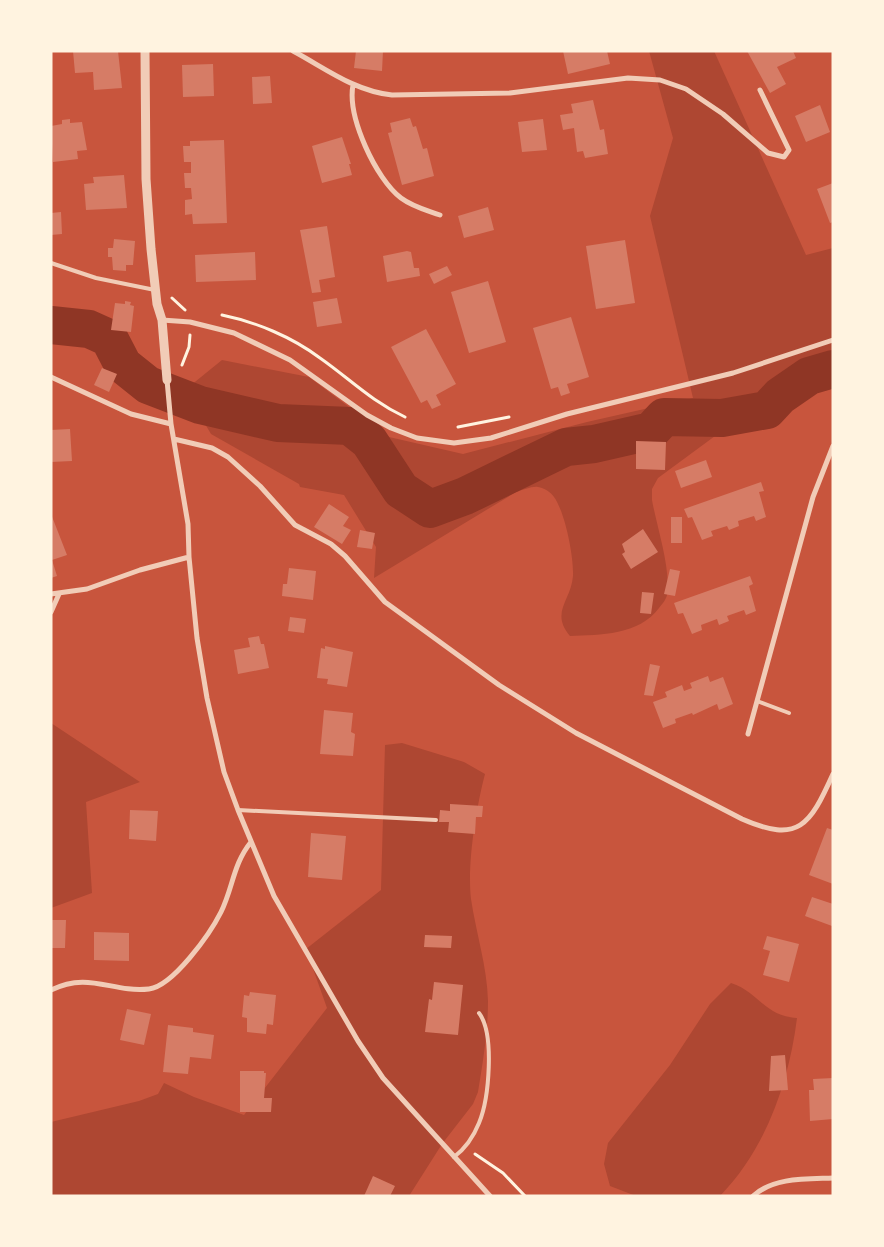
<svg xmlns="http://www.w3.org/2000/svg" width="884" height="1247" font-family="'Playfair Display',serif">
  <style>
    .green { fill: #ae4732 }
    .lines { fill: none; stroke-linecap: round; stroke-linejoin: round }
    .river { stroke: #8f3625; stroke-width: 38 }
    .building { fill: #d67c66 }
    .path { stroke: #fff3e0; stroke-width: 3 }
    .service { stroke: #f1ccb7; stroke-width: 4 }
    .minor { stroke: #f1ccb7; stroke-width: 5 }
    .tertiary { stroke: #f1ccb7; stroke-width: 9 }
  </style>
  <rect width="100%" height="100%" fill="#c8553d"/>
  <path class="green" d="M649 51H714L806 255 833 248V376L778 401 715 436 658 478 652 489V500C657 528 671 568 667 595 666 600 662 604 659 608 639 635 600 635 570 636 550 612 571 601 573 576 574 557 565 512 554 497 551 492 544 488 538 487 532 486 523 490 516 492L374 578 376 547 344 495 300 487 299 484 211 434 185 390 222 360 309 377 389 437 463 454 587 422 693 398 650 216 673 138Z
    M51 723 140 782 86 802 92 893 51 908Z
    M402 743 464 762 485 774C476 808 467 865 471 899 476 933 487 966 488 1001 488 1031 483 1062 478 1092L473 1104 442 1144 409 1196H52L51 1122 139 1101 158 1094 164 1083 194 1097 244 1115 327 1008 306 949 381 890 385 745Z
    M731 983C759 992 764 1016 797 1018 789 1082 766 1149 720 1196H636L610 1186 604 1164 608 1143 670 1065 710 1004Z"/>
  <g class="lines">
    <path class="river" d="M51 325 89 329 109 338 123 365 148 385 200 405 278 423 350 426 369 441 401 490 430 509 465 496 566 447 594 444 651 431 664 417 722 418 767 410 780 396 809 376 833 369"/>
  </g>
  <path class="building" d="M73 51H118L122 88 94 90 93 72 75 73Z
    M356 51H383L382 71 354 68Z
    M563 51H607L610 64 568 74Z
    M747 51H793L796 58 777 67 786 84 770 93Z
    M213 64 214 96 183 97 182 65Z
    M270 76 272 103 253 104 252 77Z
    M593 100 600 130 604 129 608 154 585 158 583 151 577 152 574 128 563 130 560 115 573 113 571 104Z
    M820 105 830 132 806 142 795 116Z
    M410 118 413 127 416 126 423 149 427 148 434 176 402 185 388 133 392 132 390 123Z
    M70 119V123L82 122 87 150 77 151 78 159 53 162 51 126 62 124V120Z
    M543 119 547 150 522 152 518 122Z
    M342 137 351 164H349L352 175 322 183 312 146Z
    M224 140 227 223 193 224 192 214 185 215V200L192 199 191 188H185L184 173H191V162H184L183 146H190V141Z
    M124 175 127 208 86 210 84 184 94 183 93 177Z
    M833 183V222L830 223 817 189Z
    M488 207 494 230 464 238 458 216Z
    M61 212 62 234 51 235V213Z
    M327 226 335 277 319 280 321 292 312 293 300 230Z
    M114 239 135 241 133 265H126V271L113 270 112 257H108V248H113Z
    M625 240 635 303 596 309 586 246Z
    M407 251 411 252 414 268H419L420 276 387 282 383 256Z
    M255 252 256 280 196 282 195 255Z
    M447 266 452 275 434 284 429 274Z
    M488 281 506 342 469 353 451 292Z
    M337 298 342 323 317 327 313 302Z
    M125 301 131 302 130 305 134 306 131 332 111 330 115 303 125 304Z
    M571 317 589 377 567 384 570 393 561 396 558 387 551 389 533 328Z
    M426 329 456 384 436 395 441 405 432 409 427 400 421 403 391 347Z
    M102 368 117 374 109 392 94 385Z
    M70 429 72 461 51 462V430Z
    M636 441 666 442 665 470 636 469Z
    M706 460 712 477 681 488 675 471Z
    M761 482 764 491 759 492 766 517 756 521 754 516 738 521 739 526 729 530 727 526 711 531 713 536 702 540 692 517 688 518 684 509Z
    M329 504 349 517 343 526 351 530 342 544 314 527Z
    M51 514 67 555 52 560 57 576 51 578Z
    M671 517H682V543H671Z
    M643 529 658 552 631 569 622 554 625 552 622 544Z
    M360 530 375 533 372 549 357 547Z
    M289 568 316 571 313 600 282 596 283 584H287Z
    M670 569 680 571 675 596 664 594Z
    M750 576 753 584 749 586 756 611 746 615 744 610 727 616 729 621 719 625 717 619 701 625 702 630 692 634 683 613 678 614 674 603Z
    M642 592 654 593 651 614 640 613Z
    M290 617 306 619 304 633 288 631Z
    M259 636 261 644H264L269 668 238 674 234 650 250 647 248 638Z
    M325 646 353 652 347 687 327 684 328 679 317 678 321 648 325 649Z
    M650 664 660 666 653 696 644 695Z
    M708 676 710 682 723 677 733 704 719 710 717 704 693 715 692 713 675 719 676 723 663 728 653 702 667 697 665 692 682 685 684 691 692 688 690 683Z
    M324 710 353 713 351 732 355 734 353 756 320 754Z
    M450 804 483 806 482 817H476L475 834 448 832 449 822H439L440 810 450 811Z
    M130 810 158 811 156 841 129 839Z
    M827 828 833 830V884L809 875Z
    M311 833 346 836 342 880 308 877Z
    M812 897 833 904 832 926 805 916Z
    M51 920H66L65 948H51Z
    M94 932 129 933V961L94 960Z
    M425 935 452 936 451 948 424 947Z
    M767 936 799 944 789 982 763 975 770 951 763 949Z
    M434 982 463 985 458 1035 425 1032 429 999 432 1000Z
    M250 992 276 995 273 1025 267 1024 266 1034 247 1032V1018L242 1017 244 995 249 996Z
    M127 1009 151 1014 144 1045 120 1040Z
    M168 1025 193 1028V1032L214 1035 211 1059 190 1057 188 1074 163 1072Z
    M785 1055 788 1090 769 1091 771 1056Z
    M240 1071H264V1073H266L264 1098H272L271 1112H240Z
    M833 1078V1119L810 1121 809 1090H814L813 1079Z
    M373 1176 395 1186 390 1196H364Z"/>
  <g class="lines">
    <path class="path" d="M172 298 185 310
      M222 315C256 322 292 337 320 358 350 379 371 401 405 417
      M182 365 189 347 190 335
      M458 427 509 417
      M475 1154 503 1173 525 1196"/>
    <path class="service" d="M51 263 96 278 155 290
      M757 701 789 713
      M238 810 436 820
      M454 1157C466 1148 473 1138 479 1123 489 1099 495 1034 479 1013"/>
    <path class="minor" d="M293 51C325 68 354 91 392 95L510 93 628 78 660 80 686 89 723 114 768 153 784 157 789 150 760 90
      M353 85C347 117 376 179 401 198 413 207 426 210 440 215
      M162 320 190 322 234 333 290 360 367 415 391 428 417 438 454 443 491 438 567 414 733 373 833 340
      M51 377 131 414 171 424
      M167 380 171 424 188 524 189 557 197 638 207 698 224 772 238 810 274 896 358 1041 383 1078 490 1196
      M174 439 212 448 228 457 260 486 295 525 331 544 345 556 385 602 499 685 576 733 742 819C799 844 810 825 833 774
      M51 594 87 589 140 570 189 557
      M51 612 59 594
      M748 734 813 497 833 446
      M51 990C90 971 111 993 149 989 173 986 210 934 221 912 233 888 233 864 251 842
      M753 1196C774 1177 807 1179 833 1178"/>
    <path class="tertiary" d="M145 51 146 179 151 249 157 304 162 320 167 380"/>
  </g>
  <rect width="884" height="1247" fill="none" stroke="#fff3e0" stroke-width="105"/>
</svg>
